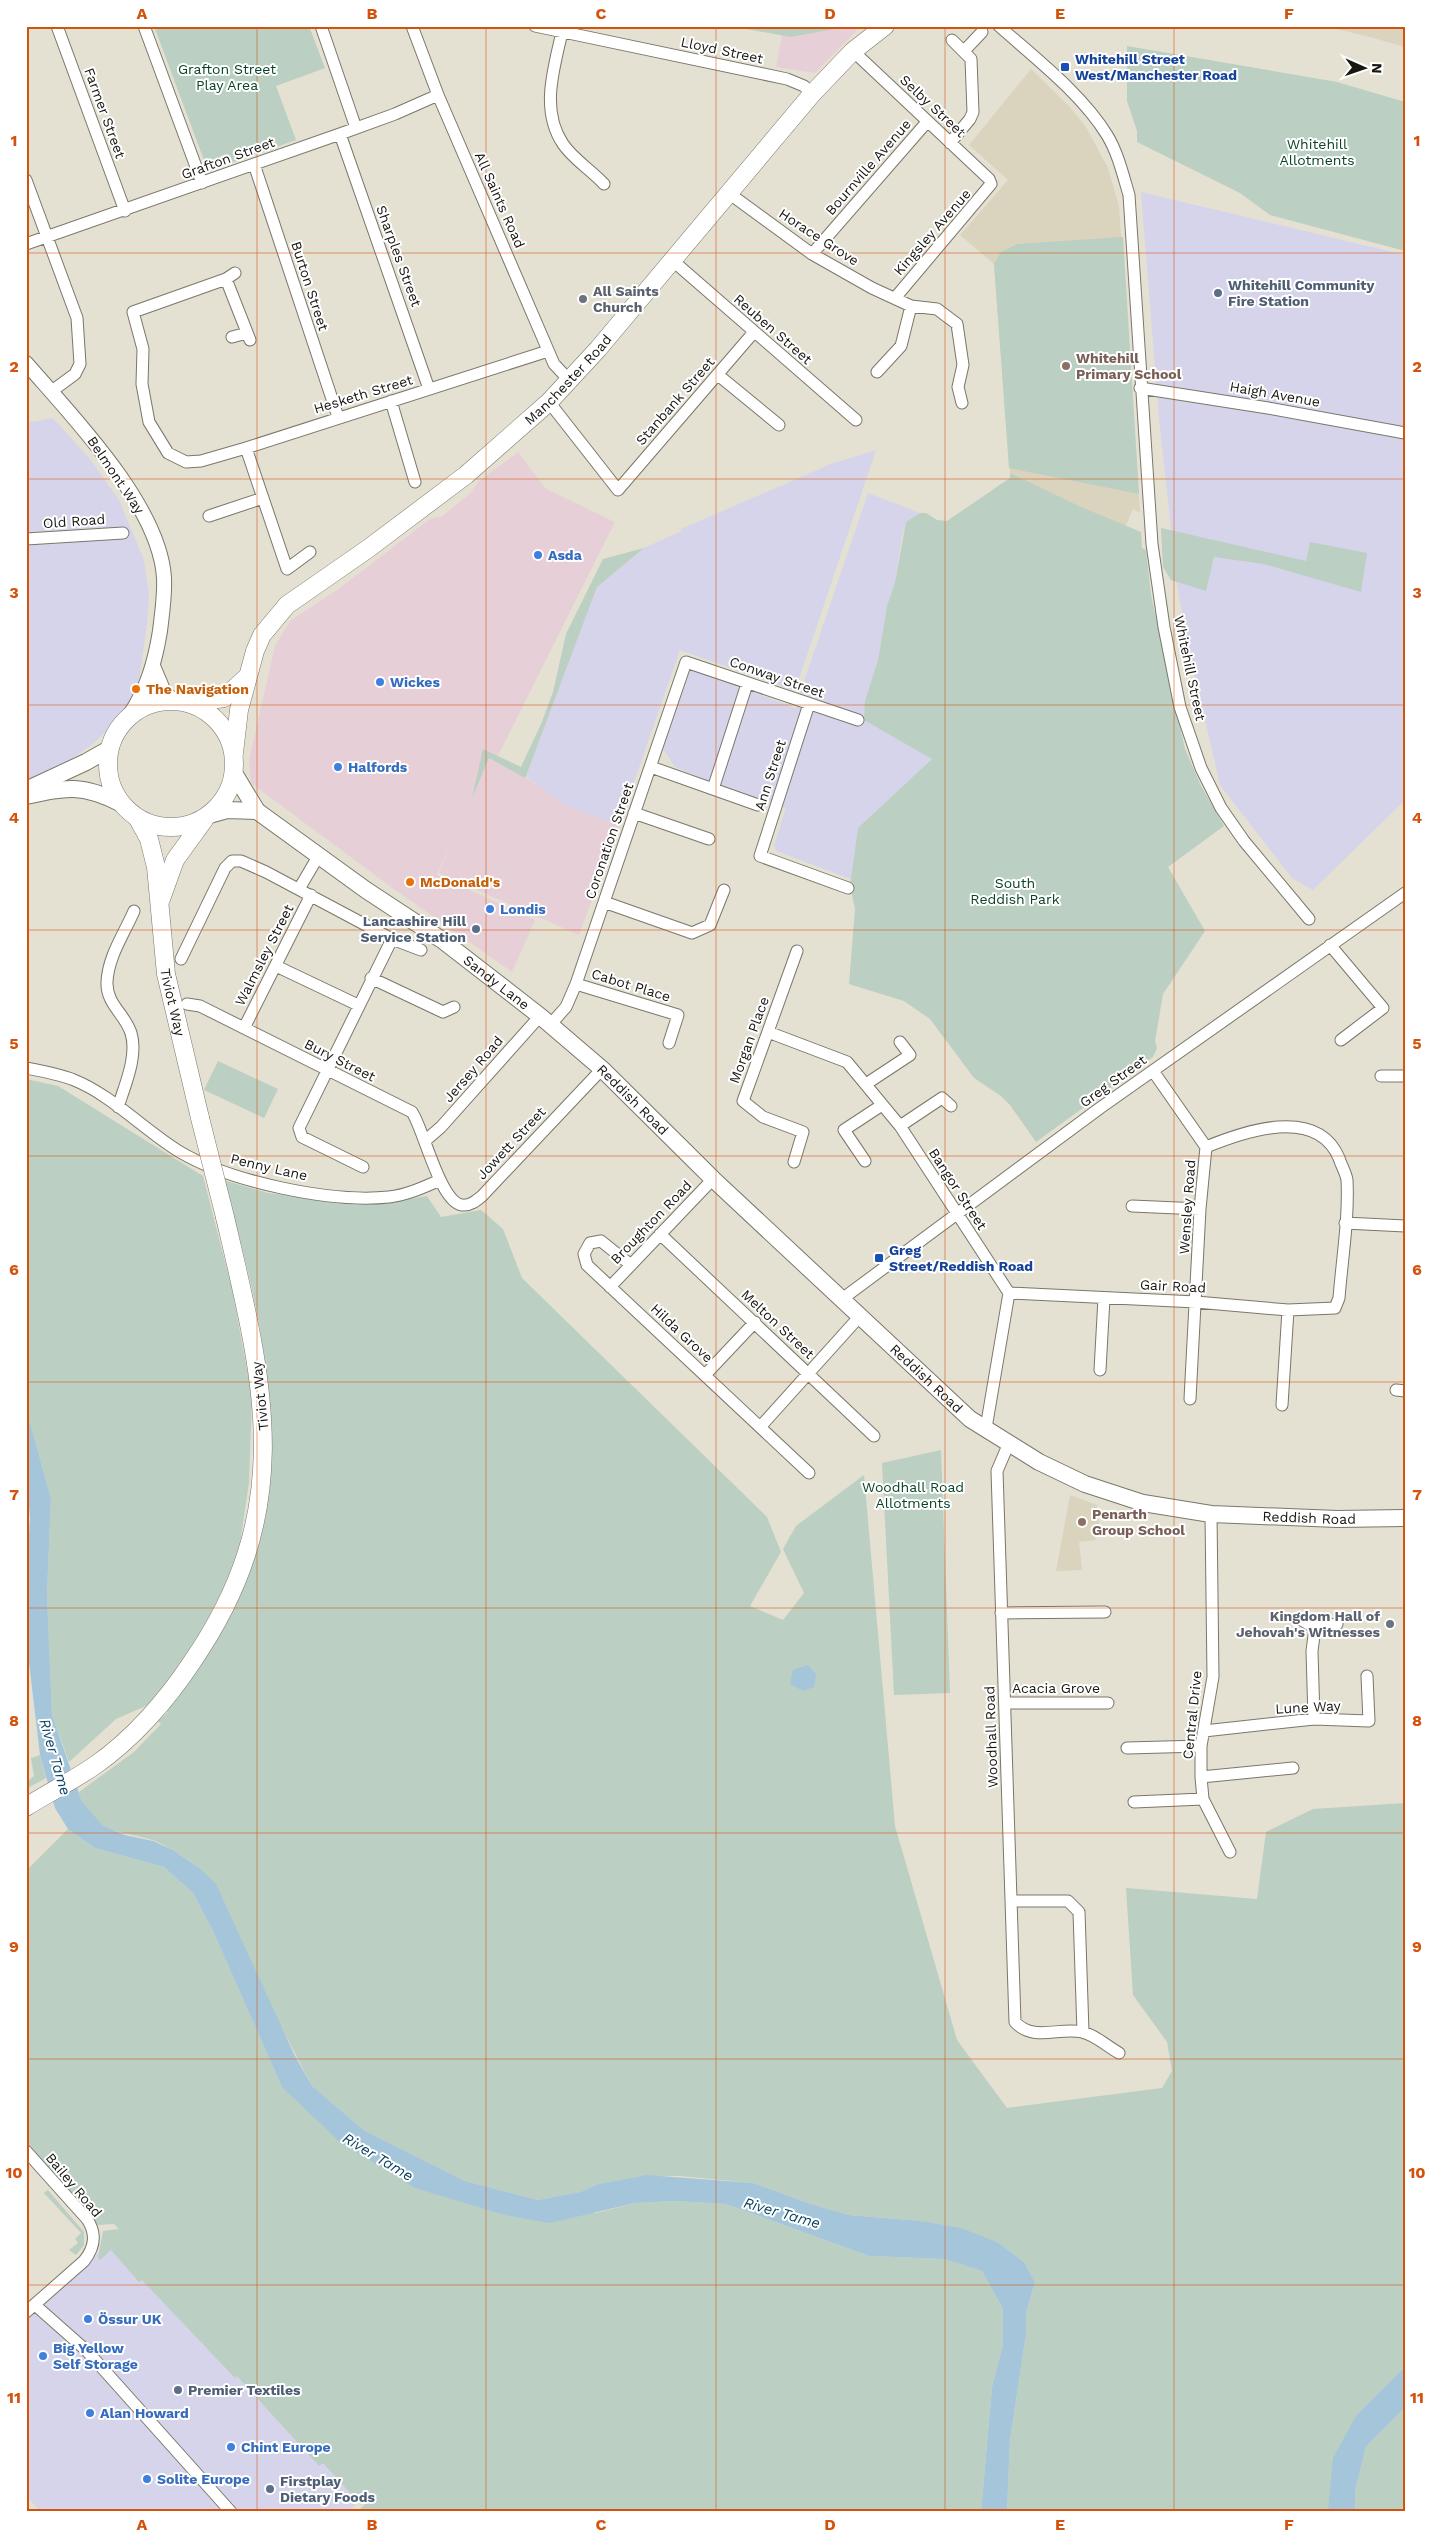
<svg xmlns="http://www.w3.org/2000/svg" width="1431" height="2538" font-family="'Work Sans',sans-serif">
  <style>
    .commercial { fill: #e7cfd8 }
    .industrial { fill: #d6d4ea }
    .built { fill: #dad4bf }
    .green { fill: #bbcfc2 }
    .water { fill: #a5c5db }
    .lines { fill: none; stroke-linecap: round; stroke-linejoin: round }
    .minor-casing { stroke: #7a776a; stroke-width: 13 }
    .tertiary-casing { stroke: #7a776a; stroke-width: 16 }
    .secondary-casing { stroke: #7a776a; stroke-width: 18 }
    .primary-casing { stroke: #7a776a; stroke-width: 19 }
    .minor { stroke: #fff; stroke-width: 11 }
    .tertiary { stroke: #fff; stroke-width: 14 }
    .secondary { stroke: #fff; stroke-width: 16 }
    .primary { stroke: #fff; stroke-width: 18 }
    .primary-bridge-casing { stroke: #7a776a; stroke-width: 19; stroke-linecap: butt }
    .primary-bridge { stroke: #fff; stroke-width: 18 }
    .grid { fill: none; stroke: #d3520c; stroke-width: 1; stroke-opacity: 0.55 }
    .transit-dot { fill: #1a4fb4; stroke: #fff; stroke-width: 2 }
    .service-dot { fill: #5c6f8a; stroke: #fff; stroke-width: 2 }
    .worship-dot { fill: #6b7280; stroke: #fff; stroke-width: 2 }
    .education-dot { fill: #8d6e63; stroke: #fff; stroke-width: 2 }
    .shop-dot { fill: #3f7fe0; stroke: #fff; stroke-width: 2 }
    .food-dot { fill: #e8710a; stroke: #fff; stroke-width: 2 }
    .labels { text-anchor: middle; stroke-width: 4; stroke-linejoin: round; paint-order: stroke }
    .street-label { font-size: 14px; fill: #181611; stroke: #fff }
    .transit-label { font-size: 14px; font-weight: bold; fill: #164399; stroke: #fff; text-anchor: start }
    .park-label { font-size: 14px; fill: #084327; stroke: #fff }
    .service-label { font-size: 14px; font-weight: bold; fill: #4e5e75; stroke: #fff; text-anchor: start }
    .worship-label { font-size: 14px; font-weight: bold; fill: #5b616d; stroke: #fff; text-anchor: start }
    .education-label { font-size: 14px; font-weight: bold; fill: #785e54; stroke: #fff; text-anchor: start }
    .shop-label { font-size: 14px; font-weight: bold; fill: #366cbe; stroke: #fff; text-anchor: start }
    .food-label { font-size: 14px; font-weight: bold; fill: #c56008; stroke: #fff; text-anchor: start }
    .water-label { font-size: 15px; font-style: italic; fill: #0d4564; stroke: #fff }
    .neatline { fill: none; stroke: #d3520c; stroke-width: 2 }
    .grid-label { font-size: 16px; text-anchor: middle; font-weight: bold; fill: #d3520c }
  </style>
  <rect width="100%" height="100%" fill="#e4e0d2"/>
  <path class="commercial" d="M853 26H861L815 73 776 67 782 35 790 37Z
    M518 452 546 489 615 522 498 756 483 750 473 794 489 758 532 781 566 806 619 825 579 935 439 873 454 837 437 875 535 920 512 972 387 884 251 783 249 760 275 646 290 621 337 590 430 519 441 517 472 492 478 482Z"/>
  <path class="industrial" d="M1141 192 1405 255V800L1313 890 1292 878 1220 785 1188 646 1177 585 1159 418Z
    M53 418 90 459 119 500 144 560 149 594 147 624 139 681 132 706 94 743 65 763 26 782V423Z
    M876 450 795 691 680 650 619 825 566 806 526 776 597 587 644 548 682 531 681 529 831 464Z
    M868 493 920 513 906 522 902 535 895 582 887 606 878 660 865 701 932 759 858 828 851 879 776 851 774 845 786 808 723 787 675 767 663 749 691 668 795 708Z
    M118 2235 361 2498 349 2512H41L26 2496V2316Z"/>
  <path class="built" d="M1324 26H1405V47L1370 37Z
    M1031 69 1068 105 1086 127 1108 168 1119 206 1140 513 1133 509 1126 526 1076 505 1010 473 994 264 960 235 1008 180 969 145Z
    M1070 1495 1097 1505 1100 1534 1095 1537 1096 1540 1079 1542 1082 1570 1056 1571Z"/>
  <path class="green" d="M154 26H309L325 68 276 86 296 140 208 171Z
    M731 26H853L790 37Z
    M1127 46 1337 82 1405 102V251L1270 215 1240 193 1137 142V131L1127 101Z
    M1123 237 1139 494 1009 468 994 264 1001 252 1017 244Z
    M1010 473 1079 506 1141 532 1142 548 1146 550 1151 595 1185 749 1201 786 1224 826 1168 867 1205 931 1163 994 1155 1041 1157 1048 1153 1057 1036 1142 1010 1105 1001 1096 974 1078 930 1019 904 1001 849 984 855 909 850 885 858 828 932 759 864 720 865 701 878 660 887 606 895 582 906 522 920 513H926L937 520 947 521 1010 478Z
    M1161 528 1306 561 1310 542 1367 553 1361 592 1264 564 1214 557 1206 591 1171 580 1163 567Z
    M644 548 597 587 526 776 525 778 489 758 472 798 483 749 521 767 541 724 553 692 566 634 603 559Z
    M218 1061 278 1089 264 1118 204 1090Z
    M26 1079 58 1086 203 1176 232 1289 252 1396 249 1482 240 1544 226 1591 178 1670 148 1705 116 1719 69 1762 52 1715 47 1594 51 1498 30 1423 26 1417Z
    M223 1180 268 1193 371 1205 427 1196 441 1217 481 1210 503 1229 522 1278 767 1517 781 1552 750 1606 783 1620 804 1593 783 1549 796 1526 864 1475 895 1826 957 2040 1007 2108 1162 2088 1172 2071 1167 2042 1133 1995 1126 1888 1257 1899 1266 1832 1313 1809 1405 1803V2367L1357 2414 1328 2512H1007L1010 2440 1026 2334V2313L1035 2282 1024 2262 999 2243 920 2221 849 2215 811 2204 753 2183 679 2176H642L598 2184 580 2192 538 2200 465 2181 365 2131 312 2086 198 1867C184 1857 170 1847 155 1841 124 1830 88 1835 79 1792L134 1752 161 1724 158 1721 168 1712 165 1709C191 1676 218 1644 235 1606 299 1469 264 1317 223 1180Z
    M941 1450 950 1693 894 1695 882 1463Z
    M40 1755 46 1778 26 1789V1783L34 1776 31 1758Z
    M68 1829 95 1848 164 1867 193 1893 212 1929 282 2087 415 2188 596 2213 635 2203 674 2201 726 2204 869 2256 944 2259 982 2271 1003 2309V2345L992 2387 981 2512H357L366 2503 365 2501 361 2505 323 2463 319 2466 237 2376 235 2378 142 2280 139 2282 111 2250 100 2260 98 2258 103 2231 119 2229 114 2224 97 2225 26 2144V1868H29Z
    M48 2190 84 2232V2245L76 2255 69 2250 78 2243 75 2239 81 2233 44 2193Z
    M1405 2408V2512H1355V2491L1366 2447Z"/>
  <path class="water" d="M26 1417 30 1423 51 1498 47 1594 52 1715 82 1802 103 1826 125 1835 153 1841 173 1850 198 1867 216 1884 294 2054 312 2086 365 2131 465 2181 538 2200 580 2192 598 2184 647 2175 753 2183 811 2204 849 2215 920 2221 961 2228 999 2243 1024 2262 1035 2282 1026 2313V2334L1010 2440 1007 2512H981L992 2387 1003 2345V2309L982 2271 944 2259 869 2256 726 2204 674 2201 635 2203 550 2223 505 2215 415 2188 340 2142 282 2087 212 1929 193 1893 164 1867 95 1848 68 1829 55 1808 40 1755 28 1654 26 1586 30 1517 26 1476Z
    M808 1665 816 1674 814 1687 803 1691 790 1684 793 1670Z
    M1405 2367V2408L1366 2447 1355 2491V2512H1328L1333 2458 1357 2414Z"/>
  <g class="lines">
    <g class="minor-casing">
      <path id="minor" d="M57 26 125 211
        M144 26 202 183
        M321 26 356 128
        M412 26 438 95 554 364 569 380
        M535 26 787 79 804 86 812 94
        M999 26C1035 58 1082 94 1107 135 1118 153 1123 175 1129 195L1152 544 1164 627 1180 707 1201 768 1221 808 1244 841 1309 919
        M562 32C554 68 540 110 563 144 573 159 591 170 604 184
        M853 51 989 179 991 184 895 298
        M964 51 982 32
        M340 134 429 389
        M950 143 970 119 973 112 971 59 952 40
        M254 164 338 417
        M26 180 77 318 80 364 75 374 56 388
        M730 194 812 254 872 288 911 306 937 309 957 324 963 365 958 387 962 403
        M26 244 340 134 395 114 438 95
        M812 254 927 122
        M672 260 856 420
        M235 273 226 279 133 312 143 349 142 384 149 422 168 453 186 462 201 461 246 448 548 351
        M226 279 250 340
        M232 337 247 333
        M877 372 901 346 911 306
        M718 375 779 425
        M1140 388 1268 408 1405 433
        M391 401 415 482
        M549 402 618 490 754 332
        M246 448 287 569 310 552
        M209 516 263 498
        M26 539 123 533
        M809 704 760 856 848 888
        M651 767 758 805
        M713 789 747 684
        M634 813 709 839
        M299 889 319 855
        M604 902 692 933 710 925 724 890
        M1330 945 1383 1008 1341 1040
        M181 959 225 868 232 861H241L266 872 392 939 421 950
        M276 966 358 1005
        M371 978 443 1012 454 1007
        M576 984 678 1015 669 1043
        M187 1004 200 1006 412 1112C424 1130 440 1202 462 1205 470 1206 476 1201 482 1196L602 1069
        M550 1025 566 1007 576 984 686 662 858 720
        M244 1028 311 895
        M768 1032 847 1062 900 1126 1009 1293 986 1428
        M26 1068C42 1071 59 1074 74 1080 113 1096 144 1130 180 1152 231 1182 331 1203 389 1197 407 1195 424 1187 440 1180
        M1153 1071 1206 1147 1200 1209 1190 1399
        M1381 1076H1405
        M866 1084 910 1055 900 1042
        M118 1107C125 1085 138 1056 131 1033 125 1014 106 1004 107 982 108 957 124 934 134 911
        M900 1126 942 1098 951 1106
        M426 1140 441 1127 540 1016
        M865 1161 844 1130 882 1105
        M794 1162 803 1132 763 1117 743 1101 797 951
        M363 1167 302 1137 299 1128 392 939
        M1132 1206 1200 1209
        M1345 1223 1405 1226
        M660 1234 874 1436
        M631 1265 601 1241 590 1243 584 1254 587 1265 809 1473
        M610 1287 713 1179
        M1009 1293 1196 1302 1288 1310 1335 1308 1339 1298C1342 1259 1349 1219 1347 1180 1346 1173 1341 1165 1339 1158 1317 1106 1245 1131 1206 1147
        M842 1299 1100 1108 1405 893
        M1100 1370 1104 1298
        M705 1375 755 1322
        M1396 1390 1405 1391
        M1282 1405 1288 1310
        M761 1426 860 1316
        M1009 1443 997 1471 1015 2022C1033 2042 1059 2027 1082 2032 1094 2034 1108 2047 1119 2053
        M1211 1514 1213 1677 1201 1746V1777L1203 1799 1230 1852
        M1001 1613 1105 1612
        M1300 1619 1315 1628 1312 1651 1314 1719
        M1315 1628 1337 1624
        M1005 1703H1108
        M1204 1731 1314 1719 1369 1721 1367 1676
        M1127 1748 1201 1746
        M1201 1777 1293 1768
        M1134 1802 1203 1799
        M1012 1901H1068L1079 1912 1083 2032
        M26 2151 87 2219C97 2234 95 2247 84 2261L26 2312
        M35 2305 87 2351 231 2512"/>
    </g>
    <g class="tertiary-casing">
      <path id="tertiary" d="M26 363C72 416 160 506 164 578 165 595 162 614 160 631 155 662 147 690 129 716
        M153 666 164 692 173 700"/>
    </g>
    <g class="secondary-casing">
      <g id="secondary">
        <path id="s1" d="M234 773 257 811 366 890 442 940 540 1016 602 1069 713 1179 970 1419 1039 1462 1085 1484 1143 1503 1211 1514 1337 1519 1405 1518"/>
        <path d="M26 790 86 762 109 749"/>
        <path d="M26 796C67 787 82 784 120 803"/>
        <path d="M209 815 227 810 257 811"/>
      </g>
    </g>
    <g class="primary-casing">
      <g id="primary">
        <circle cx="171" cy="764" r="63"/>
        <path d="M190 703 224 698 246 678"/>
        <path id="s2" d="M234 753 239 710 255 651 262 635 287 605 369 548 466 475 549 402 598 349 812 94 853 51 885 26"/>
        <path id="s3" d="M138 819 149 839 156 867 166 974 200 1118"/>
        <path d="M161 899 175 860 204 820"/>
        <path d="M26 1807C48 1793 72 1781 94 1766 132 1740 167 1700 192 1662 298 1508 264 1384 225 1217"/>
      </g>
    </g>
    <use href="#minor" class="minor"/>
    <use href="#tertiary" class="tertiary"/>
    <use href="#secondary" class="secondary"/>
    <use href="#primary" class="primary"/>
    <g class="primary-bridge-casing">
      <path id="primary-bridge" d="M200 1118 225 1217"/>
    </g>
    <use href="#primary-bridge" class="primary-bridge"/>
  </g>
  <path class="grid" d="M257 26V2512M486 26V2512M716 26V2512M945 26V2512M1174 26V2512M26 253H1405M26 479H1405M26 705H1405M26 930H1405M26 1156H1405M26 1382H1405M26 1608H1405M26 1833H1405M26 2059H1405M26 2285H1405"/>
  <g class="transit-dot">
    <rect x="1060" y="62" width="10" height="10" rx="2.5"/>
    <rect x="874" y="1253" width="10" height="10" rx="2.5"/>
  </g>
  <g class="service-dot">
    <circle cx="1218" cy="293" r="5"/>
    <circle cx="476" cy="929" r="5"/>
    <circle cx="178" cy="2390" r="5"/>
    <circle cx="270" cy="2489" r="5"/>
  </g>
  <g class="worship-dot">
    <circle cx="583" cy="299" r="5"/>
    <circle cx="1390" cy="1624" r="5"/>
  </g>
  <g class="education-dot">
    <circle cx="1066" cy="366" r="5"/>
    <circle cx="1082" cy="1522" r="5"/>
  </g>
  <g class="shop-dot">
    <circle cx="538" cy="555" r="5"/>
    <circle cx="380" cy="682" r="5"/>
    <circle cx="338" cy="767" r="5"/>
    <circle cx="490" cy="909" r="5"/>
    <circle cx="88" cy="2319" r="5"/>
    <circle cx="43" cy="2356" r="5"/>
    <circle cx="90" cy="2413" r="5"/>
    <circle cx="231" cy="2447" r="5"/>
    <circle cx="147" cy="2479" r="5"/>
  </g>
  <g class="food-dot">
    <circle cx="136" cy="689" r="5"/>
    <circle cx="410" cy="882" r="5"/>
  </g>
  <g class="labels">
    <g class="street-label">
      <text transform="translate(722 50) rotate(12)" y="5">Lloyd Street</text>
      <text transform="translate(933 106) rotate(43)" y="5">Selby Street</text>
      <text transform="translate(105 113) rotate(70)" y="5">Farmer Street</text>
      <text transform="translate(228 158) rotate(-20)" y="5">Grafton Street</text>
      <text transform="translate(868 167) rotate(-49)" y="5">Bournville Avenue</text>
      <text transform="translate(500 200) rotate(66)" y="5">All Saints Road</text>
      <text transform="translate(932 232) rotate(-49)" y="5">Kingsley Avenue</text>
      <text transform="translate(819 237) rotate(33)" y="5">Horace Grove</text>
      <text transform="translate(399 256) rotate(70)" y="5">Sharples Street</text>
      <text transform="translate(310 286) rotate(72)" y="5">Burton Street</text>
      <text transform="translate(773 329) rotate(41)" y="5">Reuben Street</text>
      <text dy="5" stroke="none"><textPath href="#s2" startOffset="522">Manchester Road</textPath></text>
      <text transform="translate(363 394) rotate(-17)" y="5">Hesketh Street</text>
      <text transform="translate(1275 394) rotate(10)" y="5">Haigh Avenue</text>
      <text transform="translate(675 401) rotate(-49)" y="5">Stanbank Street</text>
      <text transform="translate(116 475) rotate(56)" y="5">Belmont Way</text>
      <text transform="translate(74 521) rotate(-4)" y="5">Old Road</text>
      <text transform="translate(1190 668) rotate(78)" y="5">Whitehill Street</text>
      <text transform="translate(777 677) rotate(19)" y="5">Conway Street</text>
      <text transform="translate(770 775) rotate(-72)" y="5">Ann Street</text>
      <text transform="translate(609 841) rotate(-71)" y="5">Coronation Street</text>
      <text transform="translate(264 955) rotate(-63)" y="5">Walmsley Street</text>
      <text dy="5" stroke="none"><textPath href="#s1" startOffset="339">Sandy Lane</textPath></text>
      <text transform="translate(631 985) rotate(17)" y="5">Cabot Place</text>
      <text dy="5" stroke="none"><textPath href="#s3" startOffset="188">Tiviot Way</textPath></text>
      <text transform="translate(749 1040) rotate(-70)" y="5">Morgan Place</text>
      <text transform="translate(340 1060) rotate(27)" y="5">Bury Street</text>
      <text transform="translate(473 1069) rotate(-49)" y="5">Jersey Road</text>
      <text transform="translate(1113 1081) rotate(-36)" y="5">Greg Street</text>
      <text dy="5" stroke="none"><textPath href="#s1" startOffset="519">Reddish Road</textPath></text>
      <text transform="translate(511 1143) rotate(-47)" y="5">Jowett Street</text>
      <text transform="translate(269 1167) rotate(13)" y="5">Penny Lane</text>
      <text transform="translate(958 1189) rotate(57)" y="5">Bangor Street</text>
      <text transform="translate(1187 1207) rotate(-86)" y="5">Wensley Road</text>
      <text transform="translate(651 1222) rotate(-46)" y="5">Broughton Road</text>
      <text transform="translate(1173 1286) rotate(3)" y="5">Gair Road</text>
      <text transform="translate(778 1324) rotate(43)" y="5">Melton Street</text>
      <text transform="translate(682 1333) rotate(43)" y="5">Hilda Grove</text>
      <text dy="5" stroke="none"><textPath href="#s1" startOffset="924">Reddish Road</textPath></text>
      <text transform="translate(260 1396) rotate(-96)" y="5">Tiviot Way</text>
      <text dy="5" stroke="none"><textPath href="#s1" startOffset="1344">Reddish Road</textPath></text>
      <text x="1056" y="1693">Acacia Grove</text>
      <text transform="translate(1308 1707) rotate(-3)" y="5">Lune Way</text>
      <text transform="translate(1192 1715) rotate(-84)" y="5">Central Drive</text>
      <text transform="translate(991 1737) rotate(-92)" y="5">Woodhall Road</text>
      <text transform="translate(74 2185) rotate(50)" y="5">Bailey Road</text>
    </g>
    <g class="transit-label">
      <text x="1075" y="64">Whitehill Street<tspan x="1075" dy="16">West/Manchester Road</tspan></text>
      <text x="889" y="1255">Greg<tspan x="889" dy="16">Street/Reddish Road</tspan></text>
    </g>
    <g class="park-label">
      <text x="227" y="74">Grafton Street<tspan x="227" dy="16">Play Area</tspan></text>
      <text x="1317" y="149">Whitehill<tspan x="1317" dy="16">Allotments</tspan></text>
      <text x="1015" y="888">South<tspan x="1015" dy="16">Reddish Park</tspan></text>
      <text x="913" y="1492">Woodhall Road<tspan x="913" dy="16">Allotments</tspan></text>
    </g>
    <g class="service-label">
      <text x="1228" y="290">Whitehill Community<tspan x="1228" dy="16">Fire Station</tspan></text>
      <text x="466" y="926" text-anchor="end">Lancashire Hill<tspan x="466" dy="16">Service Station</tspan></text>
      <text x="188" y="2395">Premier Textiles</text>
      <text x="280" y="2486">Firstplay<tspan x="280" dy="16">Dietary Foods</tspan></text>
    </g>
    <g class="worship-label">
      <text x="593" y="296">All Saints<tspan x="593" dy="16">Church</tspan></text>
      <text x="1380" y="1621" text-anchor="end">Kingdom Hall of<tspan x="1380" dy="16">Jehovah's Witnesses</tspan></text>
    </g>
    <g class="education-label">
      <text x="1076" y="363">Whitehill<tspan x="1076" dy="16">Primary School</tspan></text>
      <text x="1092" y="1519">Penarth<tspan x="1092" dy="16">Group School</tspan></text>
    </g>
    <g class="shop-label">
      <text x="548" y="560">Asda</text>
      <text x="390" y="687">Wickes</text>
      <text x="348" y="772">Halfords</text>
      <text x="500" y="914">Londis</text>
      <text x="98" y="2324">Össur UK</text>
      <text x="53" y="2353">Big Yellow<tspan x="53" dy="16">Self Storage</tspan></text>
      <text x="100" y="2418">Alan Howard</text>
      <text x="241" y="2452">Chint Europe</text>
      <text x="157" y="2484">Solite Europe</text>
    </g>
    <g class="food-label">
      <text x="146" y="694">The Navigation</text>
      <text x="420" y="887">McDonald's</text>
    </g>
    <g class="water-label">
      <text transform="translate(55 1757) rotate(74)" y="5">River Tame</text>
      <text transform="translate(378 2157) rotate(31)" y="5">River Tame</text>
      <text transform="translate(782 2213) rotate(16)" y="5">River Tame</text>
    </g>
  </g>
  <rect width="1431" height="2538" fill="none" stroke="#ffffff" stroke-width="55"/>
  <g transform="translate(1364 68) rotate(92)" stroke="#ffffff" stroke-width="4" paint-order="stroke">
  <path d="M0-4L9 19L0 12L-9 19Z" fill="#181611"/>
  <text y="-8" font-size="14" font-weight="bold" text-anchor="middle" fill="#181611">N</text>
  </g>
  <rect x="28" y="28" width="1376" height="2482" class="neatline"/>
  <g class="grid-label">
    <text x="142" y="19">A</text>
    <text x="372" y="19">B</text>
    <text x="601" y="19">C</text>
    <text x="830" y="19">D</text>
    <text x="1060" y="19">E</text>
    <text x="1289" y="19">F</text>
    <text x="14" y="146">1</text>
    <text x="1417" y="146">1</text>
    <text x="14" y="372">2</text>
    <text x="1417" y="372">2</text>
    <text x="14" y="598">3</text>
    <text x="1417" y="598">3</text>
    <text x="14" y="823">4</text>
    <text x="1417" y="823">4</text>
    <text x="14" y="1049">5</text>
    <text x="1417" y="1049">5</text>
    <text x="14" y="1275">6</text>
    <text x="1417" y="1275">6</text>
    <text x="14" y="1500">7</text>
    <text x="1417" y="1500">7</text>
    <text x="14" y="1726">8</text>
    <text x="1417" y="1726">8</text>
    <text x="14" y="1952">9</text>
    <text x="1417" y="1952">9</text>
    <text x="14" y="2178">10</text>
    <text x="1417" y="2178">10</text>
    <text x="14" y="2403">11</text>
    <text x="1417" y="2403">11</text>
    <text x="142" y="2530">A</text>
    <text x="372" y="2530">B</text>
    <text x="601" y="2530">C</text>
    <text x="830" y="2530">D</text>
    <text x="1060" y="2530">E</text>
    <text x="1289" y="2530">F</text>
  </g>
</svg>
